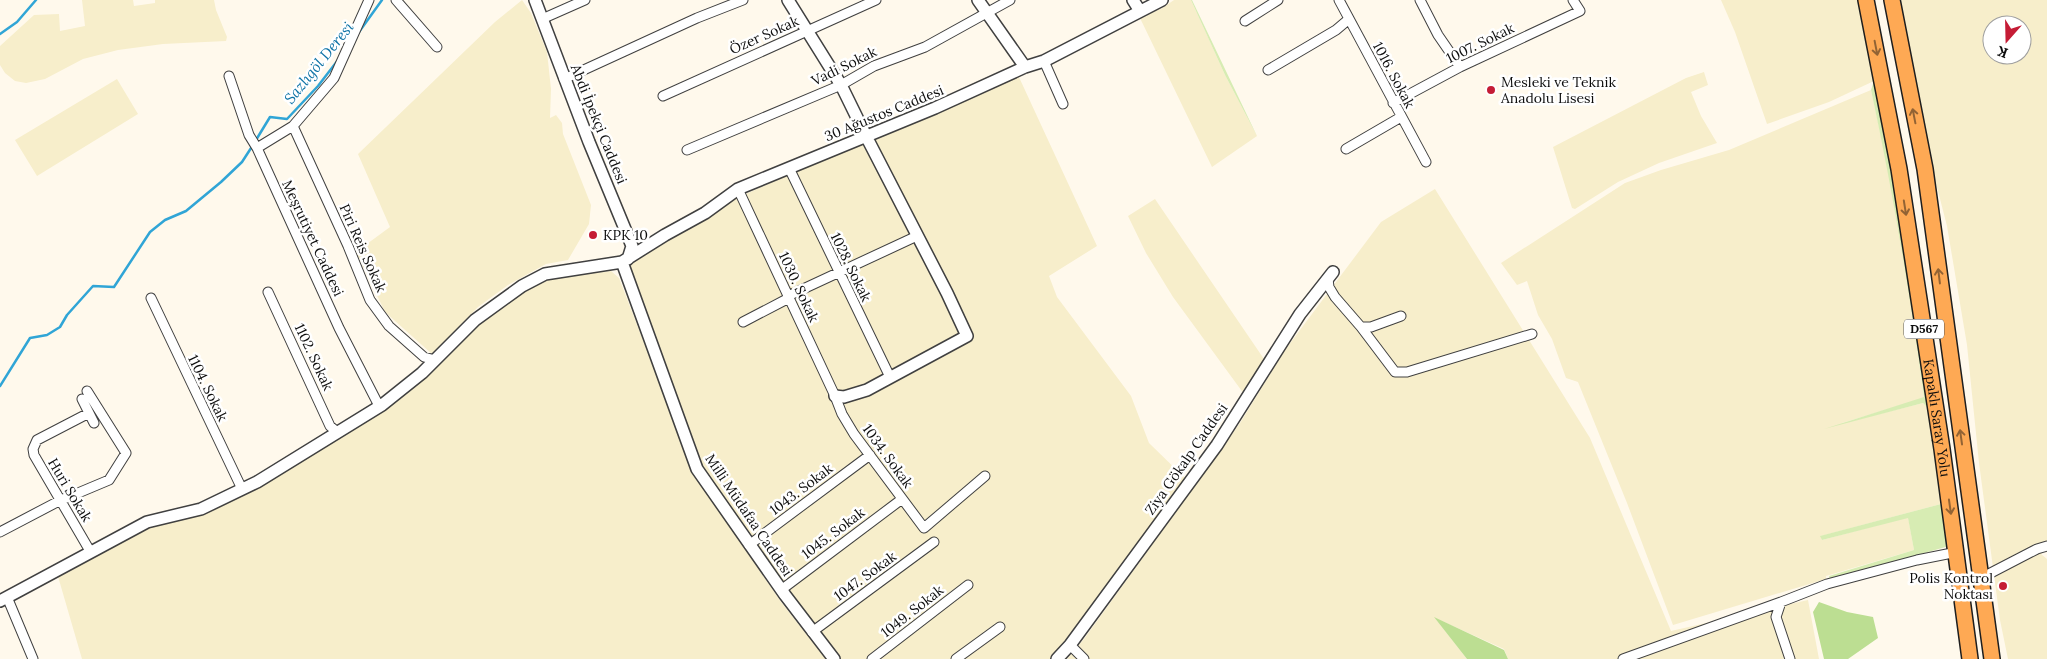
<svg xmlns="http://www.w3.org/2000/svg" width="2047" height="659" font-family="Lora,serif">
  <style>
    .farmland { fill: #f7eecb; fill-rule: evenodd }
    .green { fill: #d7ecb3 }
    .forest { fill: #bcde92 }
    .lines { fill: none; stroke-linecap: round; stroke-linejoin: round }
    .stream { stroke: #30a5d6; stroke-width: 2.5 }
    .minor-casing { stroke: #404040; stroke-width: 11 }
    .tertiary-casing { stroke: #404040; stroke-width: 14 }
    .trunk-casing { stroke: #1e1e1e; stroke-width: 18 }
    .minor { stroke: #fff; stroke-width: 9 }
    .tertiary { stroke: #fff; stroke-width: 11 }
    .trunk { stroke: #fea954; stroke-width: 15 }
    .oneway { stroke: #926334 }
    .poi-dot { fill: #c51c35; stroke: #fff; stroke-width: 2 }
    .labels { text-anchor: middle; stroke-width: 5; stroke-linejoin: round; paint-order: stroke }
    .shield { fill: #fff; stroke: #565656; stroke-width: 1 }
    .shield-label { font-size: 12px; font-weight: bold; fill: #0d0d0d }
    .street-label { font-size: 14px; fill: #0d0d0d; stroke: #fff }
    .poi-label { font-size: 14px; fill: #0d0d0d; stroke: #fff; text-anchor: start }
    .water-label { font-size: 15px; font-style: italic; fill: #0e73a6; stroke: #fff }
  </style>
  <rect width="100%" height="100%" fill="#fff9ec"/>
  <path class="farmland" d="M82 0H133L134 6 155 3V0H214L216 10 227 37 226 41 163 44 118 50 83 59 45 79 26 83 15 81 5 73 0 65V46L34 15 59 14 60 31 85 26Z
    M522 0 531 13 547 52 551 89 550 118 556 115 562 123 563 134 591 205 589 224 568 260 546 264 508 285 478 307 432 354 385 312 356 252 390 227 358 154 495 22Z
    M1174 0H1191L1225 75 1257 136 1212 167 1139 16 1161 9Z
    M1721 0H1859L1874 81 1829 102 1767 124 1735 32Z
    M1898 0H2047V549L2041 554 2047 559V659H2008L2000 620 1979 463 1967 345 1947 226 1922 129ZM1992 25H2022V55H1992Z
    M1704 72 1708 85 1691 92 1701 116 1717 143 1659 163 1618 182 1575 209 1572 208 1553 147 1686 78Z
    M1018 75 1097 246 1049 276 1057 297 1131 396 1149 443 1186 479 1053 659H839L705 473 676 400 629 268 633 259 711 215 734 199Z
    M117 79 138 114 37 176 15 140Z
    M1871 90 1893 192 1908 281 1924 398 1839 424 1923 403 1929 409 1941 504 1821 536 1822 540 1908 517 1914 550 1826 576V579L1673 625 1627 503 1578 382 1566 378 1552 339 1538 315 1527 281 1517 285 1501 263 1625 183 1661 170 1729 150Z
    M1435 189 1590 438 1671 631 1808 600 1819 659H1508L1504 649 1435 618 1467 659H1067L1084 639 1240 423 1285 350 1381 222Z
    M1155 199 1266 362 1244 394 1173 297 1146 253 1128 216Z
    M611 271 619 278 695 475 781 602 826 659H82L57 573 149 526 208 511 386 406 477 323 518 292 547 279Z"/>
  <path class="green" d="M1191 0H1192L1257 136 1225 75Z
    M1860 0C1884 80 1896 163 1908 245 1923 346 1937 446 1949 546L1830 580 1829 576 1914 550 1908 518 1822 540 1820 536 1941 504 1929 409 1923 403 1824 429 1924 397C1910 294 1893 192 1871 90L1874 81Z"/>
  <path class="forest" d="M1819 602 1847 612 1873 617 1878 638 1848 659H1824L1813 612Z
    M1434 617 1504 650 1508 659H1467Z"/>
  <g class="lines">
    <path class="stream" d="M359 32 382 0
      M0 34 17 22 36 0
      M256 140 270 117 287 119 318 86 338 60
      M0 386 30 338 47 335 60 327 67 315 93 286 114 287 150 232 165 220 186 211 221 182 242 162 253 145"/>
    <g class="minor-casing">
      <path id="minor" d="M396 0 437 47
        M1339 0 1426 162
        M1420 0 1438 35 1460 67
        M542 19 585 0
        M1245 21 1278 0
        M1044 61 1063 104
        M1268 70 1336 30 1349 19
        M229 76 249 135 257 148 339 328 377 402 382 405
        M564 79 697 18 743 0
        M663 96 876 0
        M1393 103 1460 67 1580 11 1573 0
        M293 126 348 246 370 300 389 326 424 357 435 360
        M257 148 293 126 334 78 369 0
        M1346 149 1401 117
        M687 150 841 85 874 66 925 47 1010 0
        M789 168 890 377
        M738 189 835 396 842 414 854 434 924 528 985 476
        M1328 279 1329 287 1335 297 1361 327 1395 372H1407L1532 334
        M268 292 330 426 337 432
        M788 296 917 236
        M151 298 242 489
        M743 322 789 298
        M1361 327H1371L1401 316
        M82 399 94 423
        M89 413 37 440 33 449 34 455 90 551
        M0 532 59 501 109 480 126 453 87 391
        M749 545 870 455
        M1981 578 2037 549 2047 546
        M781 590 902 499
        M7 597 33 659
        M1781 602 1776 617 1790 659
        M812 632 934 542
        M1070 645 1084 659
        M872 659 968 585
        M956 659 1000 627
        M1623 659 1781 602 1827 584 1917 560 1957 552"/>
    </g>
    <g class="tertiary-casing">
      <path id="tertiary" d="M535 0 589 142 632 246 628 259
        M788 0 841 85 866 136 947 293 967 336 867 390 844 397 835 396
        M978 0 1025 67
        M1133 0 1140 11
        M622 262 697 469 785 595 834 659
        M0 601 147 522 201 509 257 482 382 405 422 373 475 320 522 286 545 274 622 262 665 235 705 213 738 189 935 108 1025 67 1044 61 1162 0
        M1057 659 1070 645 1217 445 1300 314 1333 272"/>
    </g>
    <g class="trunk-casing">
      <g id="trunk">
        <path id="s1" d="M1866 0 1899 169 1942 449 1970 659"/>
        <path d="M1892 0 1925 169 1992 659"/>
      </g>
    </g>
    <use href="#minor" class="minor"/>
    <use href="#tertiary" class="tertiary"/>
    <use href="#trunk" class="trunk"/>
  </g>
  <defs><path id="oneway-shaft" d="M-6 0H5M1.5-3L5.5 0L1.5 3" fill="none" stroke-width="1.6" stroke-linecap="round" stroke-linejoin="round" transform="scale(1.25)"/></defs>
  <g class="oneway">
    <use href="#oneway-shaft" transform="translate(1876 48) rotate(79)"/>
    <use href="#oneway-shaft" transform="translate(1914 116) rotate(-101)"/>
    <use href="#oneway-shaft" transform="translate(1905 208) rotate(81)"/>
    <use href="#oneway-shaft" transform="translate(1939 276) rotate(-97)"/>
    <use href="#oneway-shaft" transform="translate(1961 437) rotate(-98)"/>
    <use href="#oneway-shaft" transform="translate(1950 507) rotate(82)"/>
  </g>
  <g class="poi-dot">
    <circle cx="1491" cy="90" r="5"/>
    <circle cx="593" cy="235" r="5"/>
    <circle cx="2003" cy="586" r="5"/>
  </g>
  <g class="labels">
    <rect class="shield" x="1904" y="319.5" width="40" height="19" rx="4"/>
    <g class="shield-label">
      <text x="1924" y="333">D567</text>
    </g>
    <g class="street-label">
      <text transform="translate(764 35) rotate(-24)" y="5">Özer Sokak</text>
      <text transform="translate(1480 43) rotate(-26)" y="5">1007. Sokak</text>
      <text transform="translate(844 66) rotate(-26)" y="5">Vadi Sokak</text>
      <text transform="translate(1394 75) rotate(62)" y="5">1016. Sokak</text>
      <text transform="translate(884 113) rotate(-22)" y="5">30 Ağustos Caddesi</text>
      <text transform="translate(599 124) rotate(68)" y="5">Abdi İpekçi Caddesi</text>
      <text transform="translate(313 238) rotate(65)" y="5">Meşrutiyet Caddesi</text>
      <text transform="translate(363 248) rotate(66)" y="5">Piri Reis Sokak</text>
      <text transform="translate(851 267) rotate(64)" y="5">1028. Sokak</text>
      <text transform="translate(799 287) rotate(65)" y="5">1030. Sokak</text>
      <text transform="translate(314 357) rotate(65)" y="5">1102. Sokak</text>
      <text transform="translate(208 388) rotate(64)" y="5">1104. Sokak</text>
      <text dy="5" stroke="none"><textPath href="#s1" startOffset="424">Kapaklı Saray Yolu</textPath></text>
      <text transform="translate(888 456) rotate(54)" y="5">1034. Sokak</text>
      <text transform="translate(1186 459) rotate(-55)" y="5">Ziya Gökalp Caddesi</text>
      <text transform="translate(801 489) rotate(-37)" y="5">1043. Sokak</text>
      <text transform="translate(70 490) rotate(59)" y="5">Huri Sokak</text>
      <text transform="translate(749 515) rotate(56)" y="5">Milli Müdafaa Caddesi</text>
      <text transform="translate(833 533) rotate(-37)" y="5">1045. Sokak</text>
      <text transform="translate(865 576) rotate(-36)" y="5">1047. Sokak</text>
      <text transform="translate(912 611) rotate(-38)" y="5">1049. Sokak</text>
    </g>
    <g class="poi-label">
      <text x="1501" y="87">Mesleki ve Teknik<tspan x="1501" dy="16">Anadolu Lisesi</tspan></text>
      <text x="603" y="240">KPK 10</text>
      <text x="1993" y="583" text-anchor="end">Polis Kontrol<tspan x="1993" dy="16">Noktası</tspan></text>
    </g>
    <g class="water-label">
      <text transform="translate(319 63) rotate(-51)" y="5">Sazlıgöl Deresi</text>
    </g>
  </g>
  <g transform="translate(2007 40) rotate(200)"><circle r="24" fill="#ffffff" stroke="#9e9e9e"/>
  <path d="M0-4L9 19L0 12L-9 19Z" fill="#c51c35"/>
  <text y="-8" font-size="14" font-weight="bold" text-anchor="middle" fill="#0d0d0d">K</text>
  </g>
</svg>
